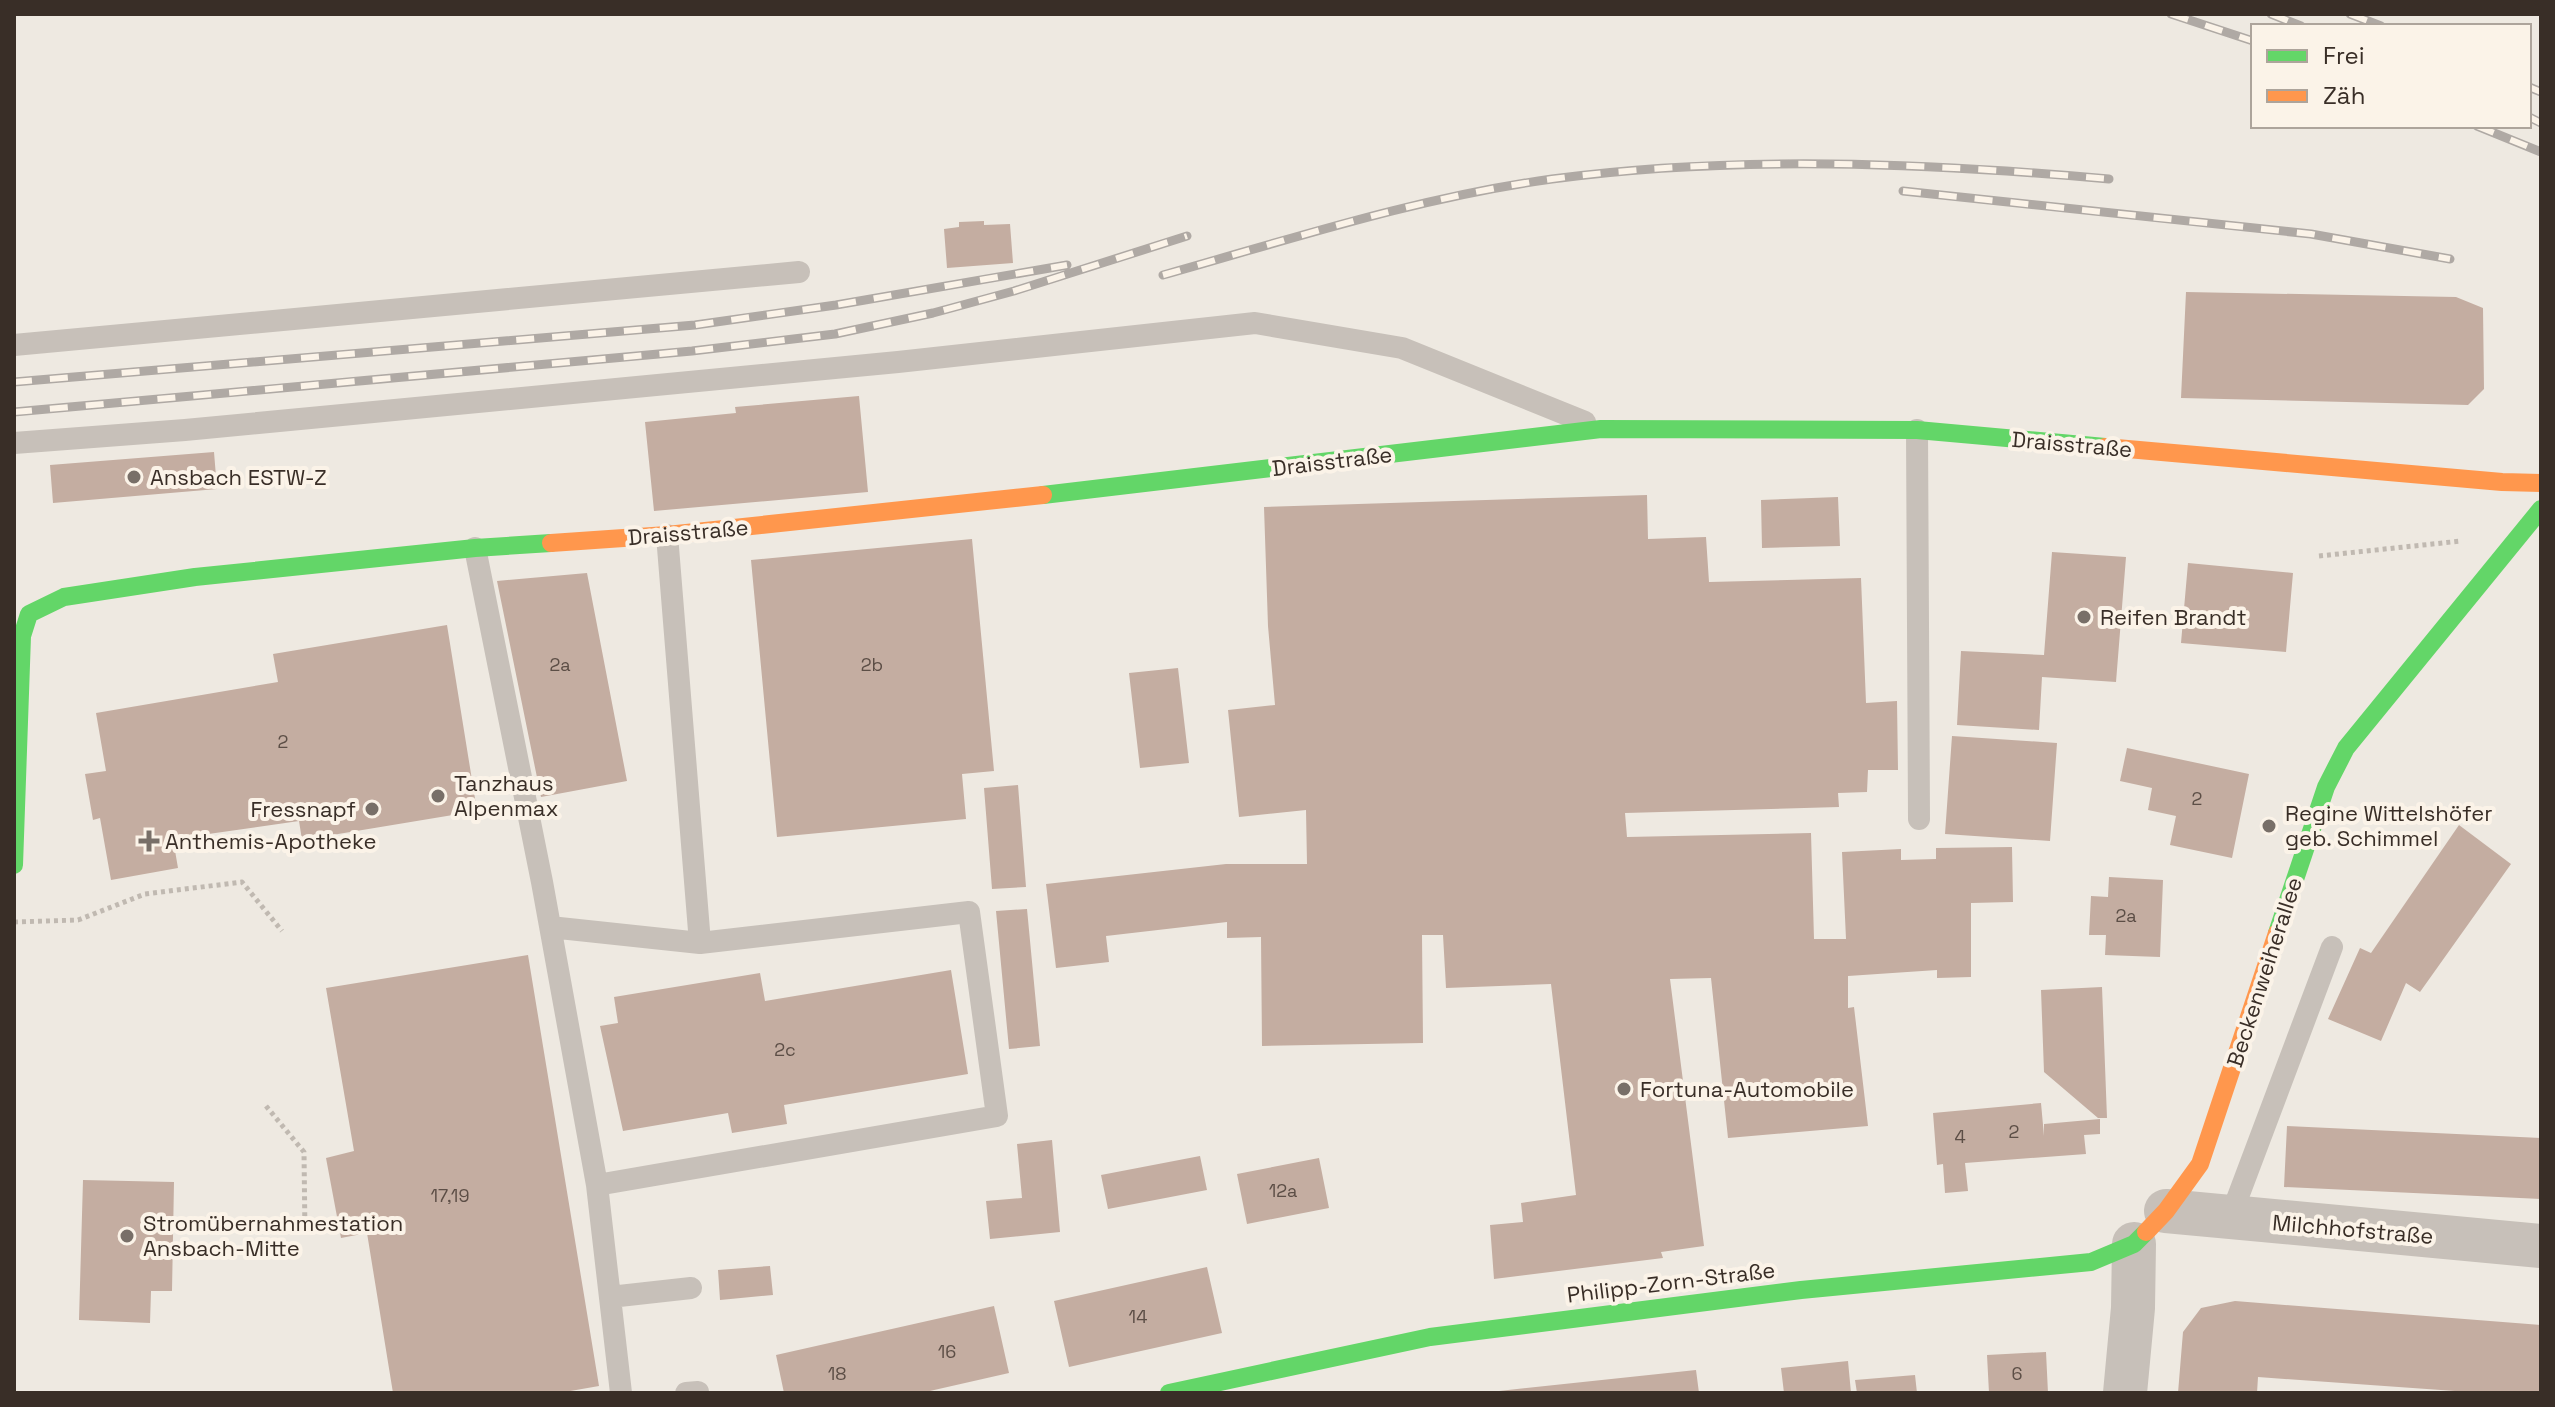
<svg xmlns="http://www.w3.org/2000/svg" width="2555" height="1407" font-family="'Space Grotesk',sans-serif">
  <style>
    .building { fill: #c4ada1 }
    .lines { fill: none; stroke-linecap: round; stroke-linejoin: round }
    .path { stroke: #c0b9b1; stroke-width: 5; stroke-dasharray: 4 4; stroke-linecap: butt }
    .lane { stroke: #c7c0b9; stroke-width: 22 }
    .street { stroke: #c7c0b9; stroke-width: 44 }
    .fast { stroke: #63d668; stroke-width: 18 }
    .slow { stroke: #ff974d; stroke-width: 18 }
    .rail-casing { stroke: #afa9a4; stroke-width: 9 }
    .rail { stroke: #fbf3e8; stroke-width: 6; stroke-dasharray: 18; stroke-linecap: butt }
    .poi-dot { fill: #786f68; stroke: #fbf3e8; stroke-width: 3 }
    .labels { text-anchor: middle; stroke-width: 8; stroke-linejoin: round; paint-order: stroke }
    .number-label { font-size: 18px; fill: #5c4e46 }
    .street-label { font-size: 22px; fill: #392e27; stroke: #fbf3e8 }
    .poi-label { font-size: 22px; fill: #392e27; stroke: #fbf3e8; text-anchor: start }
  </style>
  <rect width="100%" height="100%" fill="#eee9e1"/>
  <path class="building" d="M984 221V225L1010 224 1013 263 947 268 944 229 959 227V222Z
    M2186 292 2456 297 2483 308 2484 389 2468 405 2181 398Z
    M859 396 868 492 654 511 645 422 736 413 735 407Z
    M214 452 217 489 53 503 50 465Z
    M1647 495 1648 539 1706 537 1709 582 1861 578 1866 703 1897 701 1898 770H1868L1867 792 1838 793 1839 807 1625 813 1627 837 1811 833 1814 939H1846L1842 852 1901 849V860L1936 859V848L2012 847 2013 902 1971 903V977L1937 978V970L1848 976V1008L1854 1007 1868 1126 1728 1138 1711 978 1670 979 1704 1246 1661 1252 1663 1258 1494 1279 1490 1225 1523 1222 1521 1203 1576 1195 1551 984 1446 988 1443 935H1422L1423 1043 1262 1046 1261 937 1227 938V922L1106 936 1109 962 1056 968 1046 884 1226 864H1307L1306 810 1239 817 1228 710 1275 705 1268 626 1264 507Z
    M1838 497 1840 546 1762 548 1761 500Z
    M972 539 994 771 962 774 966 819 777 837 751 560Z
    M2052 552 2126 557 2116 682 2042 677 2039 730 1957 725 1961 651 2044 655Z
    M2188 563 2293 573 2286 652 2181 643Z
    M587 573 627 781 541 797 497 581Z
    M447 625 477 811 302 840 299 821 173 839 178 868 111 880 100 818 93 820 85 774 106 771 96 713 278 682 273 654Z
    M1178 668 1189 763 1140 768 1129 673Z
    M1952 736 2057 743 2050 841 1945 834Z
    M2127 748 2249 774 2232 858 2170 845 2176 816 2148 810 2152 788 2120 781Z
    M1018 785 1026 887 992 889 984 788Z
    M2459 825 2511 864 2420 992 2406 983 2381 1041 2328 1019 2360 948 2371 953Z
    M2109 877 2163 880 2160 957 2105 955 2106 935H2089L2091 896 2108 897Z
    M1027 909 1040 1046 1009 1049 996 911Z
    M528 955 599 1386 559 1393H393L367 1233 341 1238 326 1158 354 1151 326 988Z
    M951 970 968 1074 784 1105 787 1124 732 1133 728 1113 623 1131 600 1026 618 1023 614 997 760 973 765 1001Z
    M2102 987 2107 1118H2098L2044 1072 2041 990Z
    M2041 1103 2044 1136V1124L2100 1119V1134L2084 1135 2086 1154 1965 1163 1968 1191 1945 1193 1943 1164 1937 1165 1933 1113Z
    M2287 1126 2541 1138V1199L2284 1187Z
    M1052 1140 1060 1232 990 1239 986 1201 1022 1198 1017 1144Z
    M1200 1156 1207 1190 1108 1209 1101 1175Z
    M1319 1158 1329 1208 1247 1224 1237 1174Z
    M83 1180 174 1182 172 1291H151L150 1323 79 1320Z
    M770 1266 773 1295 720 1300 718 1270Z
    M1207 1267 1222 1333 1069 1367 1054 1301Z
    M2235 1301 2541 1325V1393H2483L2258 1377 2257 1393H2178L2183 1332 2201 1308Z
    M994 1306 1009 1373 921 1393H784L776 1355Z
    M2046 1352 2048 1393H1989L1987 1355Z
    M1848 1361 1851 1393H1784L1781 1368Z
    M1696 1370 1699 1393H1499V1391Z
    M1915 1375 1917 1393H1857L1855 1380Z"/>
  <g class="lines">
    <path class="path" d="M2319 556 2461 541
      M14 922 78 920 145 894 242 882 282 931
      M266 1106 304 1152 305 1236"/>
    <path class="lane" d="M14 345 799 272
      M1917 430 1919 819
      M14 443 185 430 898 362 1255 323 1402 348 1585 422
      M667 535 700 943
      M475 548 542 882 597 1185 621 1393
      M550 927 700 943 969 912 997 1116 597 1185
      M2230 1218 2332 947
      M610 1297 691 1288
      M686 1393 698 1392"/>
    <path class="street" d="M2166 1211 2541 1246
      M2125 1393 2133 1308 2134 1244"/>
    <path class="fast" d="M1043 495 1601 429 1917 430 2105 447
      M14 865 22 636 29 614 64 597 195 577 475 548 551 543
      M2277 933 2326 787 2346 748 2541 509
      M1169 1393 1430 1337 1801 1290 2091 1262 2134 1244 2146 1232"/>
    <path class="slow" d="M2105 447 2502 482 2541 483
      M551 543 667 535 1043 495
      M2146 1232 2166 1211 2200 1164 2277 933"/>
    <g class="rail-casing">
      <path id="rail" d="M2171 14 2253 41
        M2271 14 2301 26
        M2350 14 2381 26
        M2529 87 2541 92
        M2529 117 2541 123
        M2477 126 2541 152
        M1903 191 2311 234 2450 259
        M1163 275C1291 239 1420 197 1552 179 1734 155 1927 163 2109 179
        M14 382 695 325 836 305 1067 265
        M14 412 692 351 835 334 933 313 1014 291 1187 236"/>
    </g>
    <use href="#rail" class="rail"/>
  </g>
  <g class="poi-dot">
    <circle cx="134" cy="477" r="8"/>
    <circle cx="2084" cy="617" r="8"/>
    <circle cx="438" cy="796" r="8"/>
    <circle cx="372" cy="809" r="8"/>
    <circle cx="2269" cy="826" r="8"/>
    <path d="M145 829h8v8h8v8h-8v8h-8v-8h-8v-8h8z"/>
    <circle cx="1624" cy="1089" r="8"/>
    <circle cx="127" cy="1236" r="8"/>
  </g>
  <g class="labels">
    <g class="number-label">
      <text x="560" y="671">2a</text>
      <text x="872" y="671">2b</text>
      <text x="283" y="748">2</text>
      <text x="2197" y="805">2</text>
      <text x="2126" y="922">2a</text>
      <text x="785" y="1056">2c</text>
      <text x="2014" y="1138">2</text>
      <text x="1960" y="1143">4</text>
      <text x="1283" y="1197">12a</text>
      <text x="450" y="1202">17,19</text>
      <text x="1138" y="1323">14</text>
      <text x="947" y="1358">16</text>
      <text x="837" y="1380">18</text>
      <text x="2017" y="1380">6</text>
    </g>
    <g class="street-label">
      <text transform="translate(2072 444) rotate(5)" y="8">Draisstraße</text>
      <text transform="translate(1332 461) rotate(-7)" y="8">Draisstraße</text>
      <text transform="translate(688 532) rotate(-5)" y="8">Draisstraße</text>
      <text transform="translate(2264 972) rotate(-72)" y="8">Beckenweiherallee</text>
      <text transform="translate(2353 1229) rotate(5)" y="8">Milchhofstraße</text>
      <text transform="translate(1671 1282) rotate(-7)" y="8">Philipp-Zorn-Straße</text>
    </g>
    <g class="poi-label">
      <text x="150" y="485">Ansbach ESTW-Z</text>
      <text x="2100" y="625">Reifen Brandt</text>
      <text x="454" y="791">Tanzhaus<tspan x="454" dy="25">Alpenmax</tspan></text>
      <text x="356" y="817" text-anchor="end">Fressnapf</text>
      <text x="2285" y="821">Regine Wittelshöfer<tspan x="2285" dy="25">geb. Schimmel</tspan></text>
      <text x="165" y="849">Anthemis-Apotheke</text>
      <text x="1640" y="1097">Fortuna-Automobile</text>
      <text x="143" y="1231">Stromübernahmestation<tspan x="143" dy="25">Ansbach-Mitte</tspan></text>
    </g>
  </g>
  <rect width="2555" height="1407" fill="none" stroke="#392e27" stroke-width="32"/>
  <rect x="2251" y="24" width="280" height="104" fill="#fbf3e8" stroke="#ada49b" stroke-width="2"/>
  <rect x="2267" y="50" width="40" height="12" fill="#63d668" stroke="#ada49b" stroke-width="2"/>
  <text x="2323" y="64" font-size="24" fill="#392e27">Frei</text>
  <rect x="2267" y="90" width="40" height="12" fill="#ff974d" stroke="#ada49b" stroke-width="2"/>
  <text x="2323" y="104" font-size="24" fill="#392e27">Zäh</text>
</svg>
